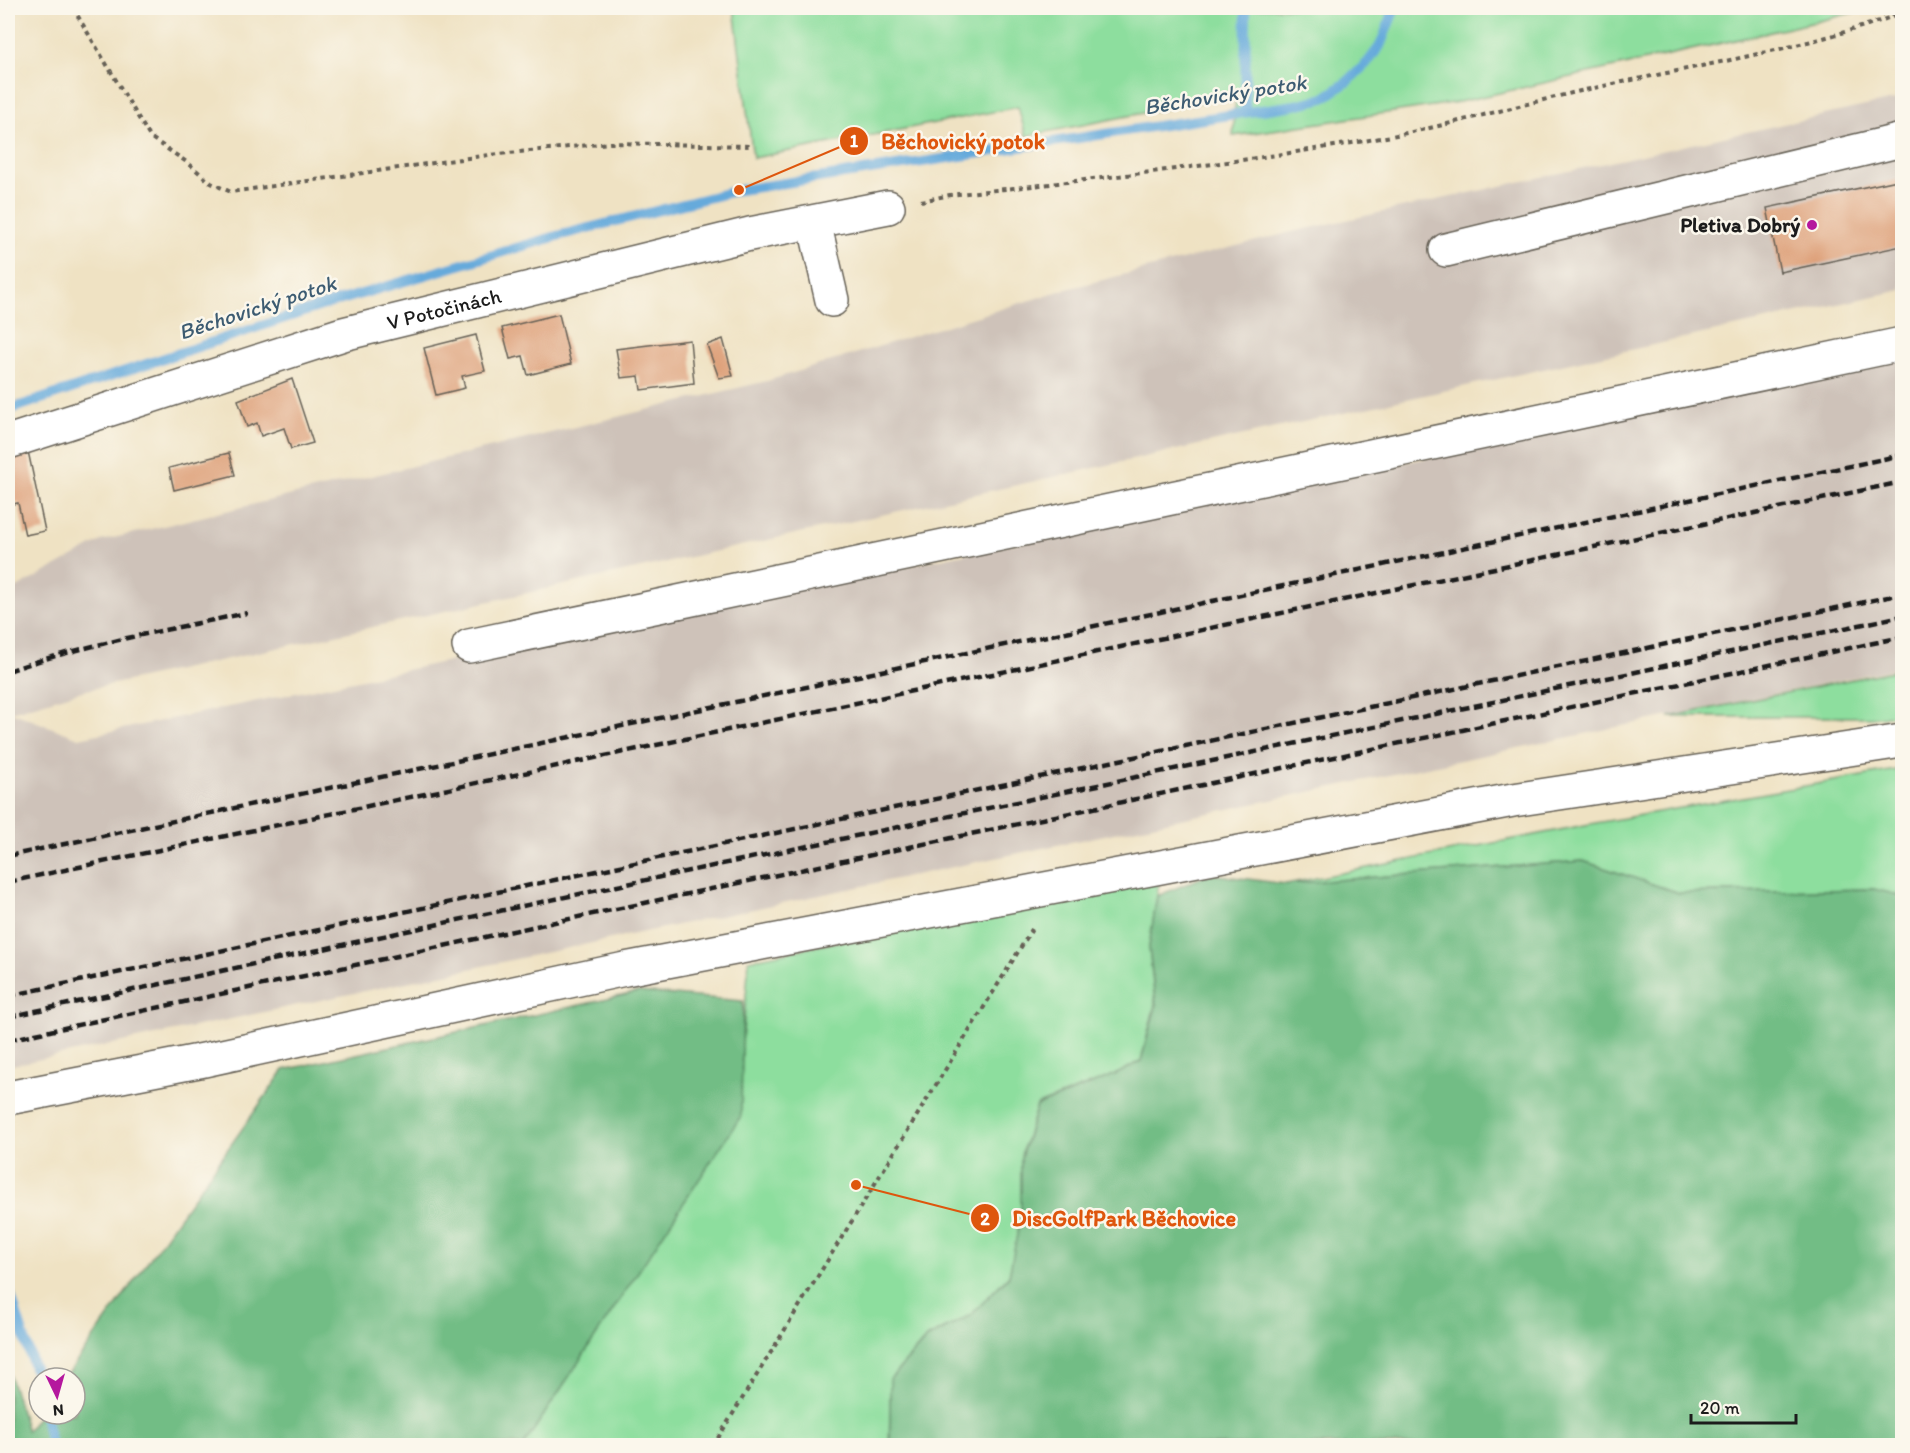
<svg xmlns="http://www.w3.org/2000/svg" width="1910" height="1453" font-family="Itim,sans-serif">
  <style>
    .industrial { fill: #cec2b9 }
    .green { fill: #8dde9e; stroke: #547d5d; stroke-width: 1.5 }
    .forest { fill: #72bd85; stroke: #476c50; stroke-width: 1.5 }
    .lines { fill: none; stroke-linecap: round; stroke-linejoin: round }
    .stream { stroke: #66aadb; stroke-width: 10 }
    .building { fill: #dea17a }
    .minor-casing { stroke: #666156; stroke-width: 36 }
    .path { stroke: #666156; stroke-width: 4; stroke-dasharray: 4.5 4.5; stroke-linecap: butt }
    .minor { stroke: #fff; stroke-width: 33 }
    .rail { stroke: #1c1c1c; stroke-width: 4.5; stroke-dasharray: 9 4.5; stroke-linecap: butt }
    .poi-dot { fill: #b5179e; stroke: #fbf7ec; stroke-width: 2 }
    .labels { text-anchor: middle; stroke-width: 5; stroke-linejoin: round; paint-order: stroke }
    .poi-label { font-size: 21px; font-weight: bold; fill: #1c1c1c; stroke: #fbf7ec; text-anchor: end }
    .street-label { font-size: 21px; fill: #1c1c1c; stroke: #fbf7ec }
    .water-label { font-size: 22px; font-style: italic; fill: #3d5c72; stroke: #fbf7ec }
    .leader { fill: none; stroke: #de560d; stroke-width: 2 }
    .callout-dot { fill: #de560d; stroke: #fbf7ec; stroke-width: 2 }
    .mark-label { font-size: 18px; text-anchor: middle; font-weight: bold; fill: #fff }
    .callout-label { font-size: 22px; text-anchor: middle; font-weight: bold; fill: #de560d; stroke: #fbf7ec; stroke-width: 5; stroke-linejoin: round; paint-order: stroke }
  </style>
  <rect width="100%" height="100%" fill="#fbf7ec"/>
  <filter id="ink" filterUnits="userSpaceOnUse"><feTurbulence type="fractalNoise" baseFrequency=".0167" numOctaves="2"/><feDisplacementMap in="SourceGraphic" scale="12" xChannelSelector="R" yChannelSelector="G"/><feConvolveMatrix kernelMatrix="1 2 1 2 8 2 1 2 1" color-interpolation-filters="sRGB"/></filter>
  <filter id="wash" filterUnits="userSpaceOnUse"><feTurbulence type="fractalNoise" baseFrequency=".008" numOctaves="4" result="noise"/><feDisplacementMap in="SourceGraphic" scale="24" xChannelSelector="R" yChannelSelector="G"/><feGaussianBlur stdDeviation="1.35" result="paint"/><feColorMatrix in="noise" values="0 0 0 0 0 0 0 0 0 0 0 0 0 0 0 0 0 1.4 0 .05"/><feComposite in="paint" operator="in"/></filter>
  <g filter="url(#wash)">
    <rect width="100%" height="100%" fill="#efe2c3"/>
    <path class="industrial" d="M1902 98V290L82 691 11 712 79 738 1902 359V667L8 1066V593L101 541 767 381 1063 290 1292 232Z"/>
    <path class="green" d="M734 8H1872L1811 23 1459 102 1233 136 1236 95 1026 136 1018 107 753 158Z
      M1902 669V714L1881 717H1669Z
      M1902 769V896L1873 889 1679 893 1583 861 1286 884 1590 824Z
      M1160 876 1149 947 1155 1004 1141 1061 1119 1073 1037 1105 1021 1155 1022 1214 1009 1275 971 1315 926 1338 891 1378 889 1445 518 1446 736 1116 749 960Z"/>
    <path class="forest" d="M1583 861 1679 893 1874 889 1902 896V1445H890V1379L926 1339 971 1315 1009 1276 1021 1214V1157L1037 1106 1119 1073 1141 1061 1156 1006 1149 947 1157 896 1210 874 1286 884Z
      M639 992 743 1001 741 1116 524 1445H8V1370L27 1431 40 1414H75V1378H65L284 1070Z"/>
    <g class="lines">
      <path class="stream" d="M1245 111 1246 8
        M8 410 321 306 557 236 739 190 1295 105 1324 98 1347 82 1368 62 1380 46 1395 8
        M8 1287 39 1383
        M45 1414 51 1446"/>
    </g>
    <g id="blocks">
      <path class="building" d="M1902 179V246L1780 272 1767 208Z
        M559 314 571 364 528 375 523 356 510 359 502 328Z
        M476 335 485 371 462 376 465 388 436 395 424 348Z
        M723 339 733 376 719 378 707 345Z
        M690 340 694 383 641 390 639 376 621 378 616 349Z
        M292 379 313 443 291 449 284 428 261 436 257 423 247 427 238 400Z
        M28 451 45 531 25 535 18 503 8 505V458Z
        M229 453 235 475 174 490 169 468Z"/>
    </g>
  </g>
  <g filter="url(#ink)">
    <use href="#blocks" fill-opacity="0" stroke="#666156" stroke-width="1.5"/>
    <g class="lines">
      <g class="minor-casing">
        <g id="minor">
          <path d="M814 222 832 300"/>
          <path d="M1446 250 1902 140"/>
          <path id="s1" d="M8 442 343 334 750 234 888 207"/>
          <path d="M469 646 1902 344"/>
          <path d="M8 1098 204 1060 625 969 1513 800 1902 741"/>
        </g>
      </g>
      <path class="path" d="M73 8 150 137 188 163 211 183 231 192 489 155 610 143 751 146
        M921 201 950 195C1096 179 1242 163 1386 137 1457 124 1528 102 1599 87 1701 65 1805 49 1902 13
        M713 1446 1034 926"/>
      <use href="#minor" class="minor"/>
      <path class="rail" d="M8 671C85 644 167 630 247 613
        M8 856 1902 455
        M8 882 1902 482
        M8 996 1902 594
        M8 1017 532 904 1902 616
        M8 1040 536 926 1902 637"/>
    </g>
  </g>
  <circle class="poi-dot" cx="1812" cy="225" r="6"/>
  <g class="labels">
    <g class="poi-label">
      <text x="1800" y="232">Pletiva Dobrý</text>
    </g>
    <g class="street-label">
      <text dy="7" stroke="none"><textPath href="#s1" startOffset="456">V Potočinách</textPath></text>
    </g>
    <g class="water-label">
      <text transform="translate(1225 94) rotate(-9)" y="8">Běchovický potok</text>
      <text transform="translate(257 307) rotate(-18)" y="8">Běchovický potok</text>
    </g>
  </g>
  <path class="leader" d="M739 190L854 141M856 1185L985 1218"/>
  <g class="callout-dot">
    <circle cx="739" cy="190" r="6"/>
    <circle cx="856" cy="1185" r="6"/>
    <circle cx="854" cy="141" r="15"/>
    <circle cx="985" cy="1218" r="15"/>
  </g>
  <g class="mark-label">
    <text x="854" y="147">1</text>
    <text x="985" y="1225">2</text>
  </g>
  <g class="callout-label">
    <text x="963" y="149">Běchovický potok</text>
    <text x="1124" y="1226">DiscGolfPark Běchovice</text>
  </g>
  <rect width="1910" height="1453" fill="none" stroke="#fbf7ec" stroke-width="30"/>
  <g transform="translate(57 1396) rotate(175)"><circle r="28" fill="#fbf7ec" stroke="#a29f99" stroke-width="1.5"/>
  <path d="M0-4.5L10 22L0 15L-10 22Z" fill="#b5179e"/>
  <text y="-9" font-size="16" font-weight="bold" text-anchor="middle" fill="#1c1c1c">N</text>
  </g>
  <path d="M1691 1414v9h105v-9" fill="none" stroke="#1c1c1c" stroke-width="3"/>
  <text x="1700" y="1414" font-size="18" fill="#1c1c1c" stroke="#fbf7ec" stroke-width="4.5" paint-order="stroke">20 m</text>
</svg>
